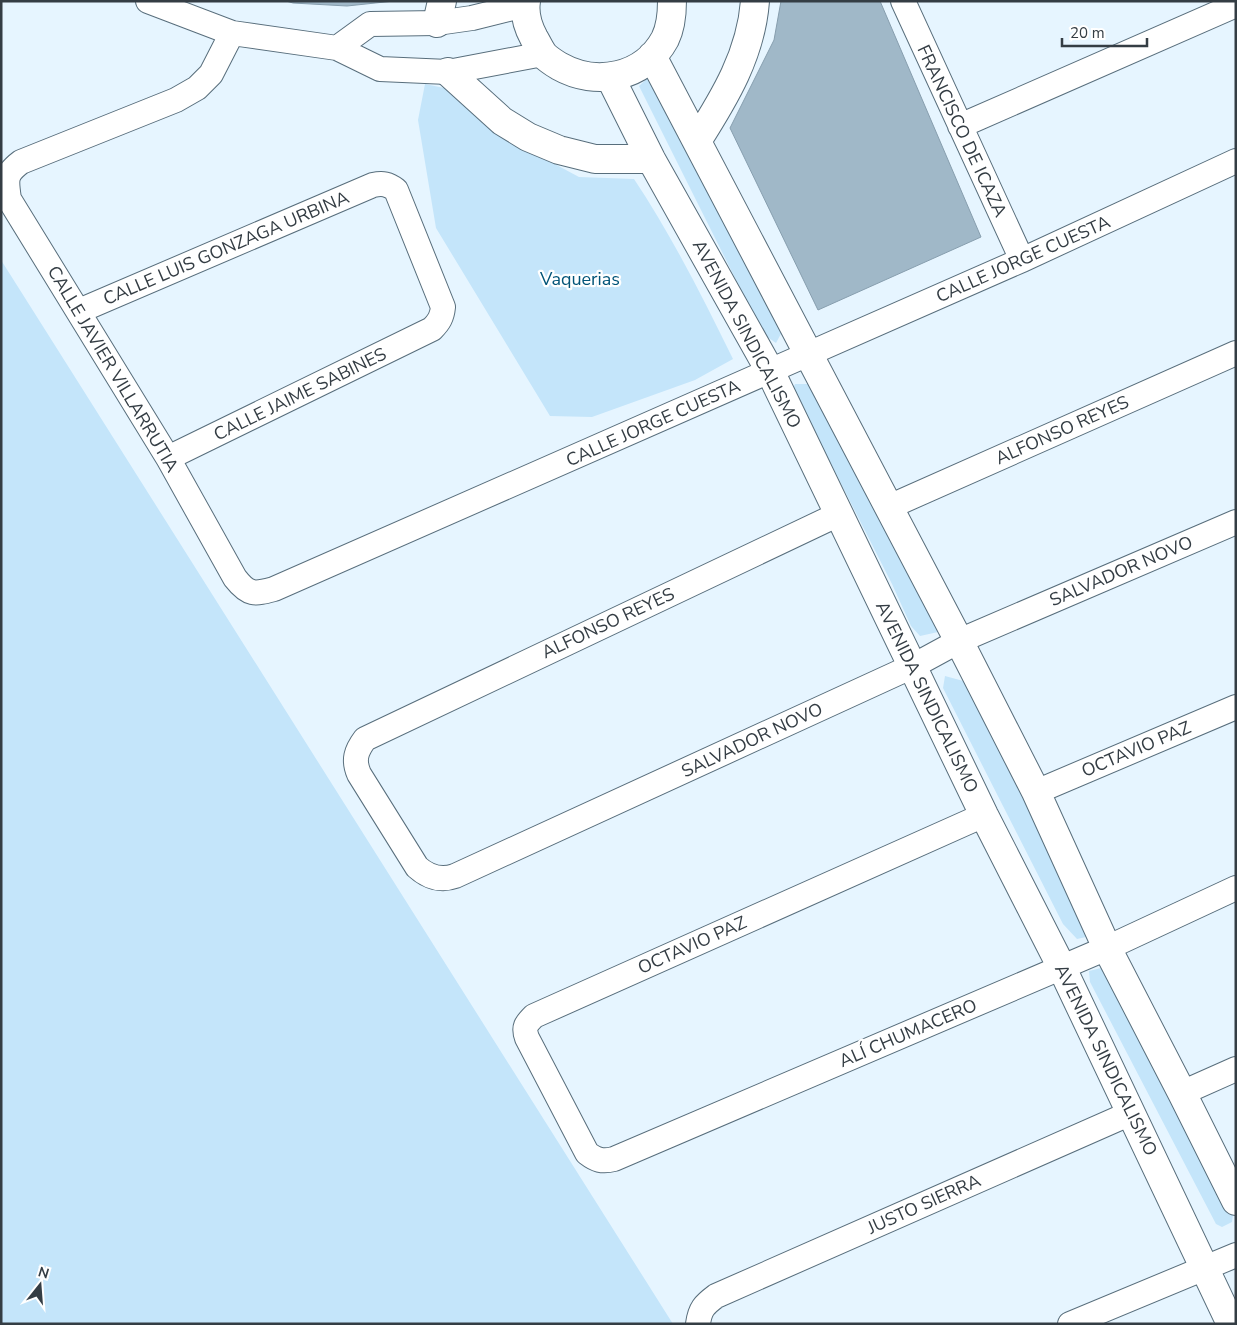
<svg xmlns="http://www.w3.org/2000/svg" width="1237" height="1325" font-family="'Nunito Sans',sans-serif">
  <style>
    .green { fill: #c4e5fa }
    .building { fill: #a0b8c8; stroke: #879eae }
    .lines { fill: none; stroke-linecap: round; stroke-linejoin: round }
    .minor-casing { stroke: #586e7c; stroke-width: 26 }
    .tertiary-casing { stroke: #586e7c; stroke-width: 30 }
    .minor { stroke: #fff; stroke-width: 24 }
    .tertiary { stroke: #fff; stroke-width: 28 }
    .labels { text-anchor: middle; stroke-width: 4.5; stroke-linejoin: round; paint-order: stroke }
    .street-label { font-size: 18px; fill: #343d44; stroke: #fff }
    .park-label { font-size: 18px; fill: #015478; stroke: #fff }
  </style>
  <rect width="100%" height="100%" fill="#e6f5ff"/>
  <path class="green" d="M653 73 783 330 776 343 763 334 639 86Z
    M425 84 454 90 491 130 579 177 634 179C672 236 703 298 733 359L695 380 592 417 550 416 436 228 418 120Z
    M1 260 673 1324H1Z
    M795 384H811L938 626V632L920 636 911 626 892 584 793 389Z
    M945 676 967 682 1081 913 1086 937 1077 939 1063 924 943 688Z
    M1101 968 1111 976 1233 1215 1232 1222 1222 1227 1216 1224 1090 982 1089 971Z"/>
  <path class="building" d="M286 1H394L347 6 293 3Z
    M781 1H880L981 237 818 310 730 128 774 40Z"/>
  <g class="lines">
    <g class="minor-casing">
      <path id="minor" d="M148 1 232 33 337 48 380 69 448 72 543 54
        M903 1 1022 260
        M232 33 211 74 197 88 176 100 21 162C5 174 6 179 9 199L168 458 235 578C249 596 255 594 274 589L1022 260 1236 161
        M337 48 370 24 437 23 472 18 525 5
        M960 126 1236 5
        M79 311 373 185C383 183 388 184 396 190L443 307C442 317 439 322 432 329L168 458
        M889 507 1236 353
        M839 514 365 739C356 751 353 760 359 774L417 867C428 877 441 881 455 876L913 666 959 641 1236 522
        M1036 792 1236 707
        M984 815 534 1016C526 1024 523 1027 527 1038L587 1153C596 1160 602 1162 614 1159L1107 948 1236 888
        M1182 1093 1236 1069
        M698 1324C700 1309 704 1305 716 1296L1131 1113
        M1070 1324 1236 1255"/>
    </g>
    <g class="tertiary-casing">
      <path id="tertiary" d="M526 1C524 14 528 27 534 38 537 43 540 50 544 55 548 59 554 63 559 66 596 87 644 78 665 39 671 27 672 14 672 1
        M437 23 442 1
        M652 56 959 641 1036 792 1107 948 1182 1093 1236 1201
        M448 72 502 121 528 137 559 150 595 159H651
        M610 77 651 159 770 371 984 815 1062 968 1231 1324
        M697 141C725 97 751 54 755 1"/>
    </g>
    <use href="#minor" class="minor"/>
    <use href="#tertiary" class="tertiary"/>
  </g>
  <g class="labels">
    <g class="street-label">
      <text transform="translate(962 131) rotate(65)" y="6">FRANCISCO DE ICAZA</text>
      <text transform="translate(226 248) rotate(-23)" y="6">CALLE LUIS GONZAGA URBINA</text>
      <text transform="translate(1023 259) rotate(-24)" y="6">CALLE JORGE CUESTA</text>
      <text transform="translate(747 334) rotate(62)" y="6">AVENIDA SINDICALISMO</text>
      <text transform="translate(113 369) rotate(59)" y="6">CALLE JAVIER VILLARRUTIA</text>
      <text transform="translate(300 394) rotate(-26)" y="6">CALLE JAIME SABINES</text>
      <text transform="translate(653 423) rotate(-24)" y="6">CALLE JORGE CUESTA</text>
      <text transform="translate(1062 430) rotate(-24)" y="6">ALFONSO REYES</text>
      <text transform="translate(1121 571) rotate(-23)" y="6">SALVADOR NOVO</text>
      <text transform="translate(608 623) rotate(-25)" y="6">ALFONSO REYES</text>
      <text transform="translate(927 697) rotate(64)" y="6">AVENIDA SINDICALISMO</text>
      <text transform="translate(752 740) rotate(-25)" y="6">SALVADOR NOVO</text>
      <text transform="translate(1136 749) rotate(-23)" y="6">OCTAVIO PAZ</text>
      <text transform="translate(692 945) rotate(-24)" y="6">OCTAVIO PAZ</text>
      <text transform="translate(908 1033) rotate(-23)" y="6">ALÍ CHUMACERO</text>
      <text transform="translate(1106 1060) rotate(64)" y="6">AVENIDA SINDICALISMO</text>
      <text transform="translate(924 1204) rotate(-24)" y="6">JUSTO SIERRA</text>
    </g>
    <g class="park-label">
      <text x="580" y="285">Vaquerias</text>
    </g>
  </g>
  <rect width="1237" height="1325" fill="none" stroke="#343d44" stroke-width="5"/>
  <g transform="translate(40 1285) rotate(17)" stroke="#ffffff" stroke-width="4" paint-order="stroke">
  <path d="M0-4L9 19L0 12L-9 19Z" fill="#343d44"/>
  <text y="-8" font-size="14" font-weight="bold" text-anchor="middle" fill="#343d44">N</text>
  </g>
  <path d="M1062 38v8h85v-8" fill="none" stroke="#343d44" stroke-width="2.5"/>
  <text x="1070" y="38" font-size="15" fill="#343d44" stroke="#ffffff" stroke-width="4" paint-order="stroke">20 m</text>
</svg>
